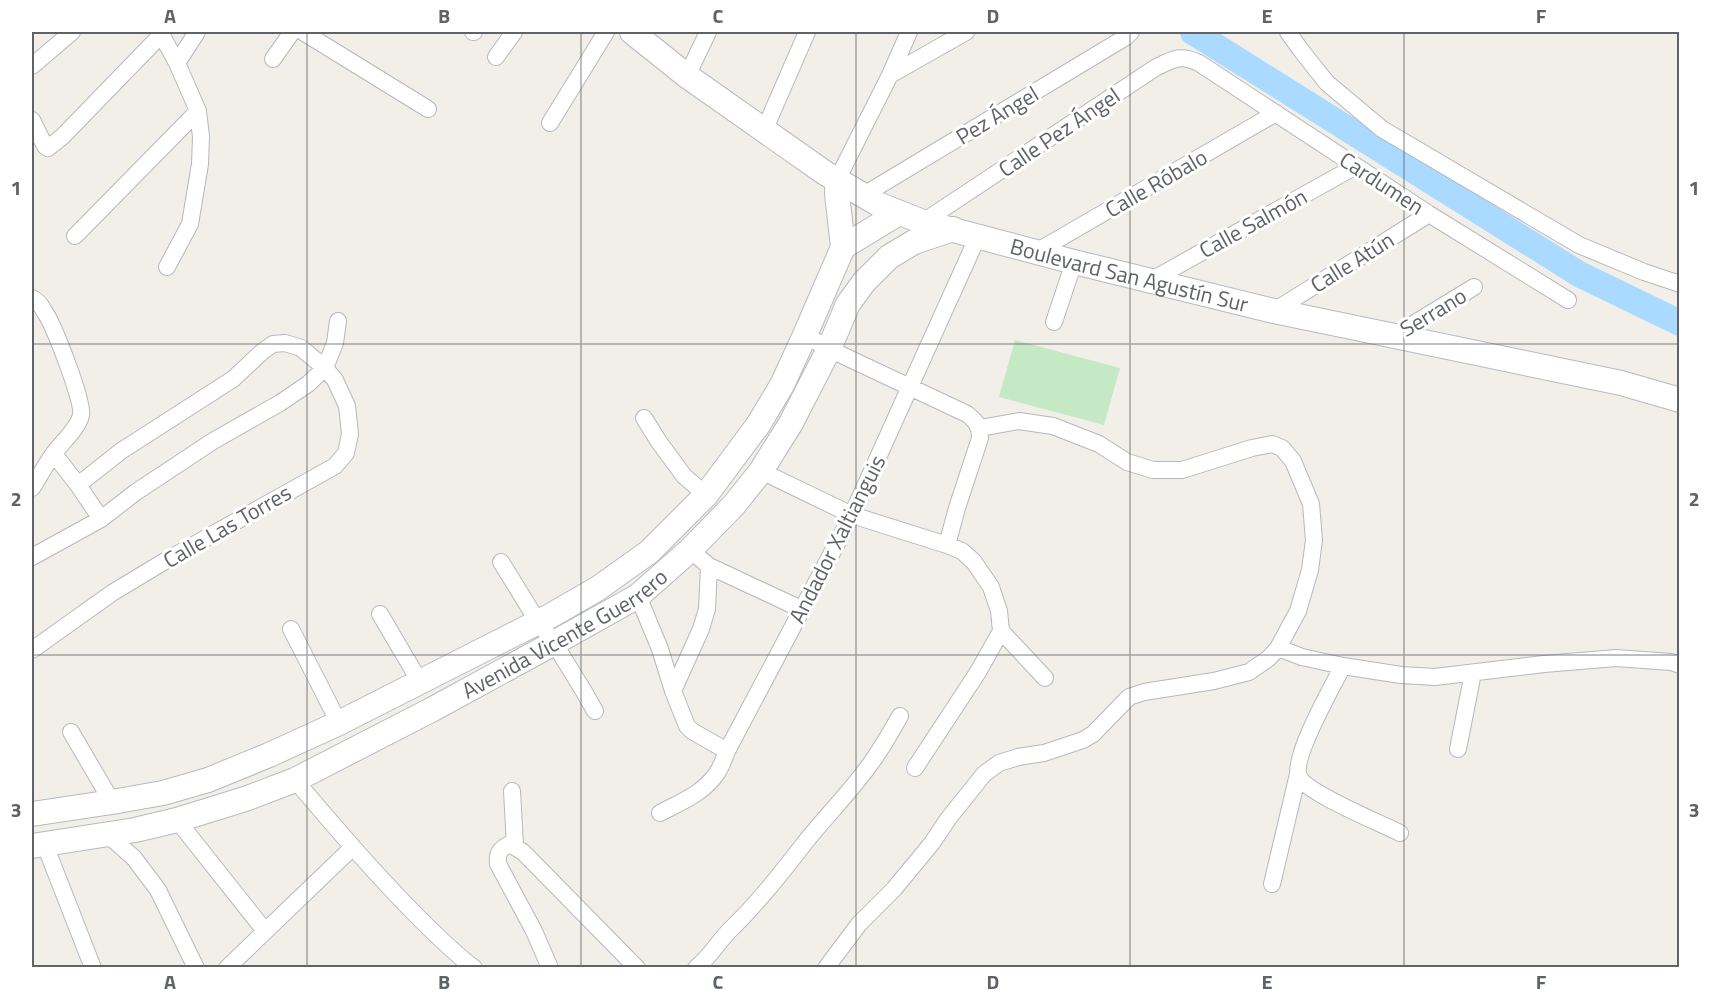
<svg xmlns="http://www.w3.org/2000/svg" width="1711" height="999" font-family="'Titillium Web',sans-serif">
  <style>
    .green { fill: #c5e8c5 }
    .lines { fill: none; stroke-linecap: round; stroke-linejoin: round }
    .river { stroke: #aadaff; stroke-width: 26 }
    .street-casing { stroke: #b5b8bc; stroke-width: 18 }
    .secondary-casing { stroke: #b6babf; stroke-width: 26 }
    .street { stroke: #fff; stroke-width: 16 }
    .secondary { stroke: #fff; stroke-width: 24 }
    .grid { fill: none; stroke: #5f6368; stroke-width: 1.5; stroke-opacity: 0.55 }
    .labels { text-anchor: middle; stroke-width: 6; stroke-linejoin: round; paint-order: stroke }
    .street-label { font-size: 22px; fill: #5f6368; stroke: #fff }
    .neatline { fill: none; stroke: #5f6368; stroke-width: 2 }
    .grid-label { font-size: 20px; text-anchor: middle; font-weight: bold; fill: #5f6368 }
  </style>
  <rect width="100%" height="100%" fill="#f1efe8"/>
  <path class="green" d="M1015 340 1120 368 1104 425 999 397Z"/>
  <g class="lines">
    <path class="river" d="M1193 32 1579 274 1680 323"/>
    <g class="street-casing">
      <path id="street" d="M160 32 177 63 198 111 201 137 200 164 190 224 167 267
        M303 32 428 109
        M473 32H474
        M1288 32 1300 49 1327 83 1382 129 1579 245 1644 272 1680 284
        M496 57 514 32
        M273 59 292 32
        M177 63 197 32
        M32 66 72 32
        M890 75 966 32
        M687 76 708 32
        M32 120 45 146 48 148 62 137 161 35
        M550 123 606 32
        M764 131 807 32
        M837 180 890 75 909 32
        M862 196 1126 37 1131 32
        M923 222 1155 68C1173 59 1180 54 1199 63L1429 214 1568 300
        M75 236 198 111
        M1036 252 1276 113
        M1150 281 1356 166
        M32 298C37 300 41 305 44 311 53 323 84 402 81 415 78 429 62 442 54 453 46 464 39 477 32 488
        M1274 311 1429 214
        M1054 322 1074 262
        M805 335 829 349 967 414C976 421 980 426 980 438L957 508 947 545
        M1392 337 1474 287
        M644 418 659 442 684 476 706 495
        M54 454 78 485 101 519
        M761 471 852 515 947 545 962 551 974 562 991 587 999 611 1001 631 978 672 915 768
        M690 550 709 566 801 609
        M32 557 101 519 136 492 213 441 280 403 308 384 325 368 335 343 338 321
        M501 562 538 622 554 643 583 690 595 711
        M638 596 660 649 673 691 687 726 692 731 727 751
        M380 614 420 682
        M291 629 339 723
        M1001 631 1045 678
        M1278 648 1302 657 1343 666 1401 675 1435 677 1544 664 1616 658 1671 662 1680 665
        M32 650 112 593 165 561 335 466 346 453 350 434 347 406 335 380 325 368 301 348 285 343 273 344 263 351 233 379 121 451 78 485
        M1343 666C1333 685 1291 759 1299 777 1307 793 1380 823 1400 833
        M673 691 701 629 707 609 709 566
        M71 732 112 802
        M1458 749 1473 673
        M295 780C335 827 375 874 419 918 437 936 454 953 474 968
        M512 791 515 846
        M660 813C681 802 704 793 717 773 722 766 724 758 727 751L852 515 978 236
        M177 820 265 931
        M107 834 134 858 158 890 196 968
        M45 845 93 968
        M1272 884 1298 774
        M227 968 353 847
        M550 968 534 931 498 864C497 852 500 849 510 844L523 852 637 968
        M696 968C710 957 718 942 730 930 759 902 782 872 807 840 828 814 852 790 871 763 882 748 891 732 900 716
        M826 968 859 924 894 889 932 843 948 819 984 774 999 763 1018 757 1044 753 1083 740 1093 734 1129 697 1144 692 1214 681 1249 672 1269 658 1278 648 1298 611 1310 570 1314 540 1311 504 1293 461 1282 448 1272 444 1252 448 1182 470H1153L1127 462 1099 444 1053 426 1019 421 980 428"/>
    </g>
    <g class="secondary-casing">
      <g id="secondary">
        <path id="s1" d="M632 32 687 76 825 173 880 205 923 222 1074 262 1274 311 1621 383 1680 400"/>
        <path d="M843 247 899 213"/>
        <path d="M32 814 112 802 163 793 208 780 269 755 339 723 550 616 597 589 649 552 706 495 758 425 782 385 805 335 843 247 837 194V180"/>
        <path id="s2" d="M32 846 135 830 177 820 245 799 295 780 433 709 554 643 638 596 690 550 734 505 761 471 791 423 829 349 848 304 864 282 889 257 914 242 953 229"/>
      </g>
    </g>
    <use href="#street" class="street"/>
    <use href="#secondary" class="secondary"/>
  </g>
  <path class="grid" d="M307 32V968M581 32V968M856 32V968M1130 32V968M1404 32V968M32 344H1680M32 655H1680"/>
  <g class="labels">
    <g class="street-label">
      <text transform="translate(997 115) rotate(-31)" y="8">Pez Ángel</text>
      <text transform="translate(1059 132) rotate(-34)" y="8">Calle Pez Ángel</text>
      <text transform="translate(1156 183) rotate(-30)" y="8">Calle Róbalo</text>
      <text transform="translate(1382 183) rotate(33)" y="8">Cardumen</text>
      <text transform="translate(1253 223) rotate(-29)" y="8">Calle Salmón</text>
      <text transform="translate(1352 262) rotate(-32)" y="8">Calle Atún</text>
      <text dy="8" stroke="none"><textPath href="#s1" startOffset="562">Boulevard San Agustín Sur</textPath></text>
      <text transform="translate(1433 312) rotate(-31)" y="8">Serrano</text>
      <text transform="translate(227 526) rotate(-30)" y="8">Calle Las Torres</text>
      <text transform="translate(837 539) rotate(-63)" y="8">Andador Xaltianguis</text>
      <text dy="8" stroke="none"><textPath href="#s2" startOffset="579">Avenida Vicente Guerrero</textPath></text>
    </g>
  </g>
  <rect width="1711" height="999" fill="none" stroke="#ffffff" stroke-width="66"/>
  <rect x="33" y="33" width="1645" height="933" class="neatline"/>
  <g class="grid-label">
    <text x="170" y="23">A</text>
    <text x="444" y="23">B</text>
    <text x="718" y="23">C</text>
    <text x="993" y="23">D</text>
    <text x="1267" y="23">E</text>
    <text x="1541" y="23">F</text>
    <text x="16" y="195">1</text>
    <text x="1694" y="195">1</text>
    <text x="16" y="506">2</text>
    <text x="1694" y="506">2</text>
    <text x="16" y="817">3</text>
    <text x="1694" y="817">3</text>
    <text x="170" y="989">A</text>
    <text x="444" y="989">B</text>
    <text x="718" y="989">C</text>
    <text x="993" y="989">D</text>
    <text x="1267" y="989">E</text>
    <text x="1541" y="989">F</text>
  </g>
</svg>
